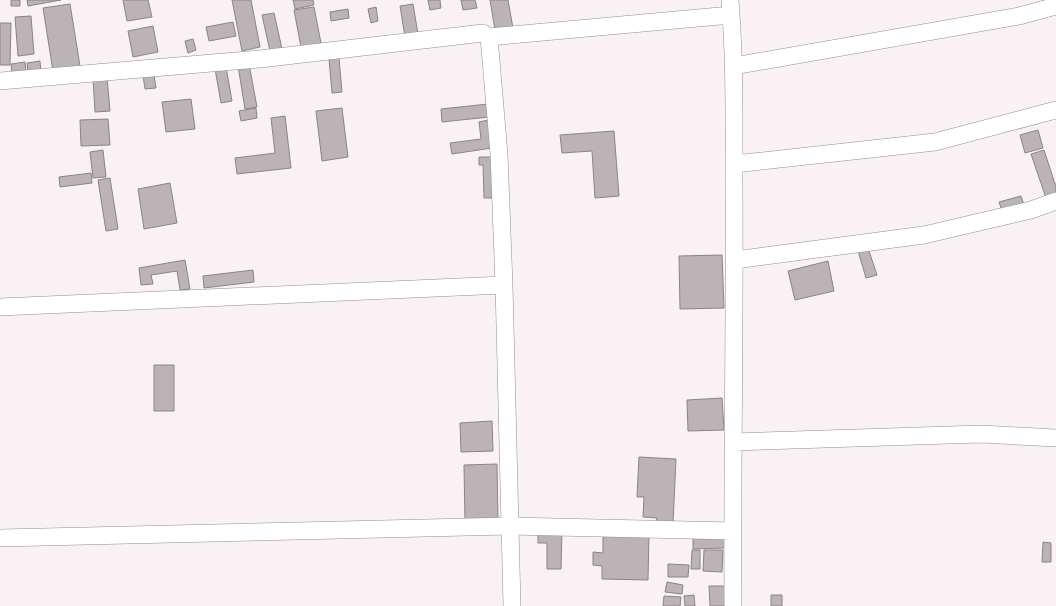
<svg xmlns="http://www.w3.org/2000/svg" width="1056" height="606" font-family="Overpass,sans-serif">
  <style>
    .building { fill: #bbb4b6; stroke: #8b8486 }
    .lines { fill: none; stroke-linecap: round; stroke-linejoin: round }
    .minor-casing { stroke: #948d8f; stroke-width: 18 }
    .minor { stroke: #fff; stroke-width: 17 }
  </style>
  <rect width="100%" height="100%" fill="#f9f1f3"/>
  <path class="building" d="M11 0H20V6H11Z
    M27 0H61L28 6Z
    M123 0H148L152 17 127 21Z
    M232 0H251L260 47 242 51Z
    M293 0H313L314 5 295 9Z
    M428 0H440L441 8 430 10Z
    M461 0H475L477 8 463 10Z
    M490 0H508L513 28 495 30Z
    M70 4 80 66 53 71 43 8Z
    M413 4 418 34 405 37 400 6Z
    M314 7 321 43 301 47 294 10Z
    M376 7 378 21 371 23 368 9Z
    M348 9 349 18 331 21 330 12Z
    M274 13 282 49 270 51 262 15Z
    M31 16 34 54 18 56 15 17Z
    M233 22 236 36 209 41 206 27Z
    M0 23H11L10 65H0Z
    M153 26 158 52 133 57 128 31Z
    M193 39 196 50 188 53 185 41Z
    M339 58 342 92 332 93 329 59Z
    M40 61 41 72 28 73 27 63Z
    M25 62 26 73 12 75 11 64Z
    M249 64 257 107 245 109 238 66Z
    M226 67 232 101 221 103 215 69Z
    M154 75 156 88 145 89 143 76Z
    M107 77 110 111 95 112 93 78Z
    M191 99 195 129 166 132 162 102Z
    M488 104 489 117 442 122 441 109Z
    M256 108 257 118 241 121 239 111Z
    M342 108 348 157 322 161 316 111Z
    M285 116 291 168 237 174 235 158 275 153 271 118Z
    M108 119 110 145 81 146 80 120Z
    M488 120 492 148 452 154 450 143 481 139 479 122Z
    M1038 130 1043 148 1025 153 1020 135Z
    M614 131 619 196 595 198 592 151 562 153 560 135Z
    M103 150 106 177 93 178 90 152Z
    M1044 150 1055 184H1056V194L1046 198 1031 154Z
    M479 157H493L494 198H484L483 165H479Z
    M91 173 92 183 60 187 59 177Z
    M110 178 118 229 106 231 98 180Z
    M170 183 177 223 144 229 138 189Z
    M1021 196 1024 205 1002 211 999 202Z
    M868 248 877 275 866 278 858 251Z
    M722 255 724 308 680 309 679 256Z
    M185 260 190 289 180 290 177 271 151 275 153 284 141 285 139 268Z
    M828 261 834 291 795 300 788 271Z
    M253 270 254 282 204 288 203 276Z
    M154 365H174V411H154Z
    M722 398 724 430 688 431 687 400Z
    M492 421 493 451 461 452 460 423Z
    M639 457 676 459 673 523 656 522 657 518 643 517 644 497H637Z
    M497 464 498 521H465L464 465Z
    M538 529 562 530 561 569H547V543H538Z
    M603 533 649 534 648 580 602 579V566L593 565V552L603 553Z
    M693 534H725V548L693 549Z
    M1043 542 1051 543V562H1042Z
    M692 550H700V569H691Z
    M704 550H723L722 572 703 571Z
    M668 564 689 565 688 577H668Z
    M667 582 683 585 682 594 665 592Z
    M709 586H727L728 606H710Z
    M694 595 695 606H685L684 596Z
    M771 595H782V606H771Z
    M664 596 681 597 680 606H663Z"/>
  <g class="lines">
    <g class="minor-casing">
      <path id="minor" d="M730 0C735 62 734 124 734 186 735 326 732 466 733 606
        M489 37 499 154 504 285 512 606
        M734 66 1019 16 1056 6
        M0 81 260 59 483 33 489 37 731 15
        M734 164 935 142 1056 110
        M735 260 924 235 1031 210 1056 201
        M0 307 504 285
        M734 442 981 434 1056 438
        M0 538 510 526 733 531"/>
    </g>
    <use href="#minor" class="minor"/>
  </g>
</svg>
